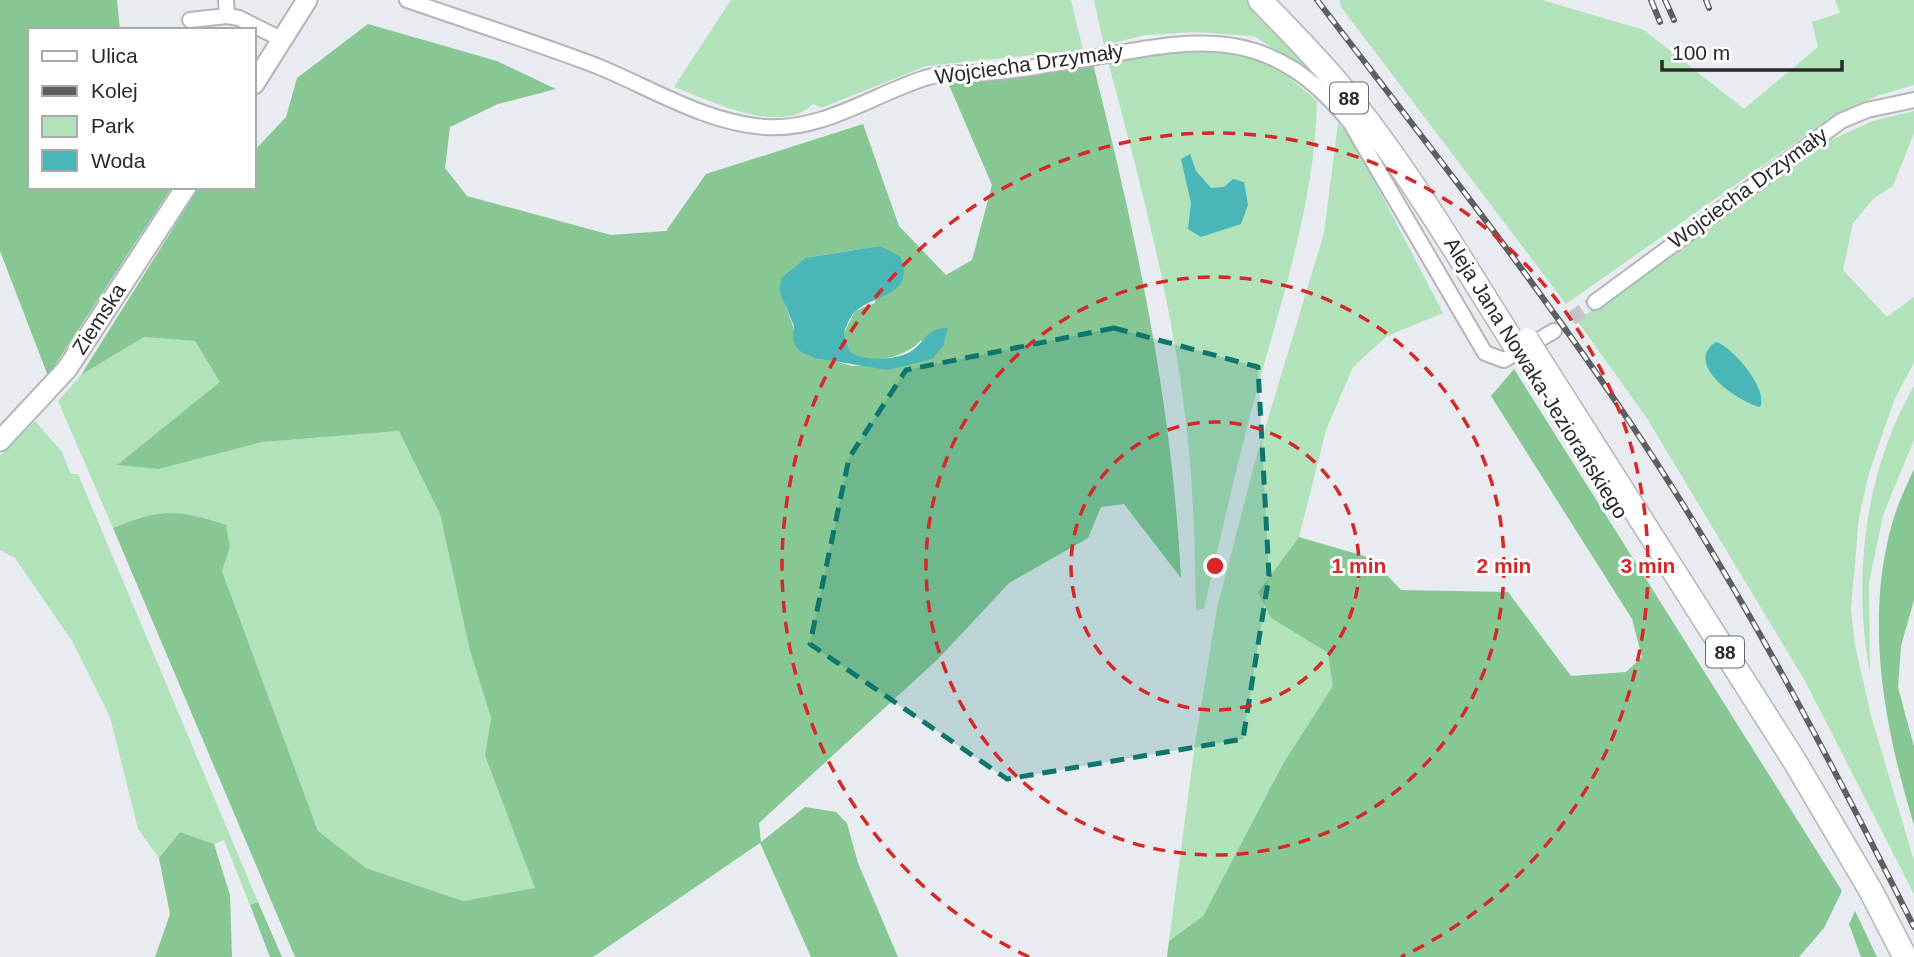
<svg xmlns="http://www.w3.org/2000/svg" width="1914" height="957" font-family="Arial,sans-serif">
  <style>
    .green { fill: #b1e2ba }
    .forest { fill: #87c794; fill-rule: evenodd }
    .water { fill: #4ab6b7 }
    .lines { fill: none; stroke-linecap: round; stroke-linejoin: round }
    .street-tunnel { stroke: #c2c4c8; stroke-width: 14; stroke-dasharray: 14 7; stroke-linecap: butt }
    .street-casing { stroke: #b3b5b9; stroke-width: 18 }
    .secondary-casing { stroke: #b3b5b9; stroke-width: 23 }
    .primary-casing { stroke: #b3b5b9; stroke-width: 26 }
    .street { stroke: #fff; stroke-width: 14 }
    .secondary { stroke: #fff; stroke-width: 19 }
    .primary { stroke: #fff; stroke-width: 23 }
    .rail-casing { stroke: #5d5f61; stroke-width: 6 }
    .rail { stroke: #fff; stroke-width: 3.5; stroke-dasharray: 10; stroke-linecap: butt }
    .primary-bridge-casing { stroke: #b3b5b9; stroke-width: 26; stroke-linecap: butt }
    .primary-bridge { stroke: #fff; stroke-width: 23 }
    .marked { fill: #0f766e; fill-opacity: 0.2; stroke: #0f766e; stroke-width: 5; stroke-dasharray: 14 9; stroke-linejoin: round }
    .ring { fill: none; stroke: #d62828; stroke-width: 3.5; stroke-dasharray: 12 9 }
    .labels { text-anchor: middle; stroke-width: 6; stroke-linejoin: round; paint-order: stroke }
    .shield { fill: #fff; stroke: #686a6b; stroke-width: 2 }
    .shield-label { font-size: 19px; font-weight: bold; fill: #282a2b }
    .street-label { font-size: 21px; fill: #282a2b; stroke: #fff }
    .centre { fill: #d62828; stroke: #fff; stroke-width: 3.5 }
    .ring-label { font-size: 21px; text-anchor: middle; font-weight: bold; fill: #d62828; stroke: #fff; stroke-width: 6; stroke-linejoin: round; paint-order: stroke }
  </style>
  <rect width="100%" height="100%" fill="#e8ebef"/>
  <path class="green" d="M731 0H1071L1083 50 926 66 821 108 813 104C780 137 710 100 674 87Z
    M1094 0H1247L1324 81 1254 36 1194 32 1146 35 1104 45Z
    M1340 0H1542L1644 30 1744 109 1818 47 1812 22 1840 13 1835 0H1914V85L1877 96 1833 116 1566 304 1341 7Z
    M1198 49 1269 61 1317 101C1315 197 1285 289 1259 382 1239 457 1221 533 1204 609L1196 610C1195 557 1194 504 1189 451 1177 319 1142 189 1108 61Z
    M1914 111V133L1893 186 1874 198 1853 223 1843 270 1887 317 1914 297V363L1895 398 1869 473 1859 517 1851 609 1855 645 1871 716 1914 861V894L1805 681 1648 420 1576 319 1611 302 1609 298 1818 146 1873 121Z
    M1338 123 1353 140 1443 313 1387 336 1353 367 1326 430 1299 537 1258 592 1271 618 1328 653 1334 686 1284 762 1203 916 1169 941 1195 744 1217 608 1255 462 1324 233Z
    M144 337 195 341 221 382 118 464 159 469 263 442 400 431 440 514 470 651 491 718 485 757 536 889 463 901 366 868 318 831 222 571 230 547 226 526C177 509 161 508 113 528L58 401 81 375Z
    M1914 386V440L1883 515 1869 583 1870 673C1852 578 1865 470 1914 386Z
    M35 421 62 452 71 474H78L258 902 250 905 224 840 214 844 180 832 159 858 138 829 110 717 72 641 15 558 0 550V456Z"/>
  <path class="forest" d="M0 0H117L120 30H30V187H172L48 376 0 251Z
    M368 24 497 61 556 89 498 104 450 127 445 168 467 196 611 235 666 231 706 174 863 124 899 226 946 275 972 260 992 185 946 78H980L1093 64C1136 234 1172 402 1181 578L1124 504 1101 507 1088 538 1009 583 938 659 759 823 761 842 805 807 836 812 847 823 858 863 898 957H811L760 843 593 957H295L113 528C161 508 177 509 226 525L230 547 222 571 318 831 366 868 463 901 535 888 485 756 491 718 470 651 440 514 399 431 263 442 159 469 117 465 220 382 195 341 144 337 81 375 199 187H254V151L286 117 297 78ZM880 246 875 303 855 311 844 333 850 351C867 369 908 356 921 340L932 359 852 366 799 351C793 341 796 334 792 323 786 307 780 295 781 278L805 258Z
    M1514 369 1842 891 1824 928 1799 957H1167L1169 941 1203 916 1284 762 1333 686 1328 653 1271 618 1258 592 1299 537 1371 558 1401 590 1508 592 1571 676 1626 672 1642 657 1632 619 1491 396Z
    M1914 469V600L1901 646 1898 687 1914 747V825C1885 730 1864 623 1892 524 1897 505 1906 487 1914 469Z
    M180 832 214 844 230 895 232 957H155L170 914 159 858Z
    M258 902 282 957H270L250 905Z
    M1855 911 1877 957H1861L1849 924Z"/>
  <path class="water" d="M1190 154 1196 171 1211 188 1224 187 1233 179 1244 182 1248 205 1241 224 1201 237 1188 229 1191 203 1181 159Z
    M880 246 900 256C916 294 879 294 858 309 851 314 847 324 844 333L850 351C862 363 900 360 913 350 926 340 928 327 948 328L943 346 932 359 888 370 815 358 799 351 793 341 794 326 780 293 781 278 805 258Z
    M1716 342C1732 346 1769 390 1760 407 1739 402 1682 364 1716 342Z"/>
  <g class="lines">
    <path class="street-tunnel" d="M1554 331 1595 302"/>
    <g class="street-casing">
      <path id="street" d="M226 0 227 16 239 18 283 40
        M407 0C470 22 534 42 597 66 651 88 706 123 765 127 823 131 872 95 925 78 949 71 974 74 999 72 1015 70 1030 68 1046 65 1172 48 1256 6 1350 122L1485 353 1504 360 1554 331
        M190 20 227 16
        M1595 302 1841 121 1867 110 1914 100"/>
    </g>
    <g class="secondary-casing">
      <path id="secondary" d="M254 84 307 0
        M0 441 67 369 186 187"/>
    </g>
    <g class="primary-casing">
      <path id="primary" d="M1260 0C1287 28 1315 56 1340 86 1407 167 1460 259 1516 347
        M1535 353 1794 760 1871 891 1905 957"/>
    </g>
    <use href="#street" class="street"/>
    <use href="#secondary" class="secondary"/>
    <use href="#primary" class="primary"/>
    <g class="rail-casing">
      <path id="rail" d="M1317 0C1428 145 1542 289 1643 442 1745 597 1831 761 1914 927
        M1651 0 1660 22
        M1665 0 1674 20
        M1706 0 1709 8"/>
    </g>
    <use href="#rail" class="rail"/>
    <g class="primary-bridge-casing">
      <path id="primary-bridge" d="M1527 340 1535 353"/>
    </g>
    <use href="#primary-bridge" class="primary-bridge"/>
  </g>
  <path class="marked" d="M1114 328 1258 367 1269 576 1243 739 1007 779 810 644 849 458 906 370Z"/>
  <g class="ring">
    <circle cx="1215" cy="566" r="144"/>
    <circle cx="1215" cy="566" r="289"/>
    <path d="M1029 957A433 433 0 1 1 1401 957"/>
  </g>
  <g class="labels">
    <g class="shield">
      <rect x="1330" y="82.5" width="38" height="31" rx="5"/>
      <rect x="1706" y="636.5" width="38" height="31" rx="5"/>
    </g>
    <g class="shield-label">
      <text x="1349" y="105">88</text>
      <text x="1725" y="659">88</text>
    </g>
    <g class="street-label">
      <text transform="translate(1029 64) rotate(-8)" y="7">Wojciecha Drzymały</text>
      <text transform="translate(1748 188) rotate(-36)" y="7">Wojciecha Drzymały</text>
      <text transform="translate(99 319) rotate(-57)" y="7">Ziemska</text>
      <text transform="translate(1536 378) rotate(58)" y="7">Aleja Jana Nowaka-Jeziorańskiego</text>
    </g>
  </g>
  <circle cx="1215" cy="566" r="10" class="centre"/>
  <g class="ring-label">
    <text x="1359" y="573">1 min</text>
    <text x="1504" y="573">2 min</text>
    <text x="1648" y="573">3 min</text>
  </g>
  <rect x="28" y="28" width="228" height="161" fill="#ffffff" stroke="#a9aaaa" stroke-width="2"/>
  <rect x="42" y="51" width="35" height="10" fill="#ffffff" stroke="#a9aaaa" stroke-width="2"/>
  <text x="91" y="63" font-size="21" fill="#282a2b">Ulica</text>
  <rect x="42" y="86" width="35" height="10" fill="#5d5f61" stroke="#a9aaaa" stroke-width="2"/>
  <text x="91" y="98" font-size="21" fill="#282a2b">Kolej</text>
  <rect x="42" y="116" width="35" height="21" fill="#b1e2ba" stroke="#a9aaaa" stroke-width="2"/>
  <text x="91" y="133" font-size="21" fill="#282a2b">Park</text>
  <rect x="42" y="150" width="35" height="21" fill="#4ab6b7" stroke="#a9aaaa" stroke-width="2"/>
  <text x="91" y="168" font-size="21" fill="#282a2b">Woda</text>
  <path d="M1662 60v10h180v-10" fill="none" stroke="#282a2b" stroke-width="3.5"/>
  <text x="1672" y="60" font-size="21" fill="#282a2b" stroke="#ffffff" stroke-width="5" paint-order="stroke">100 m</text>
</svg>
